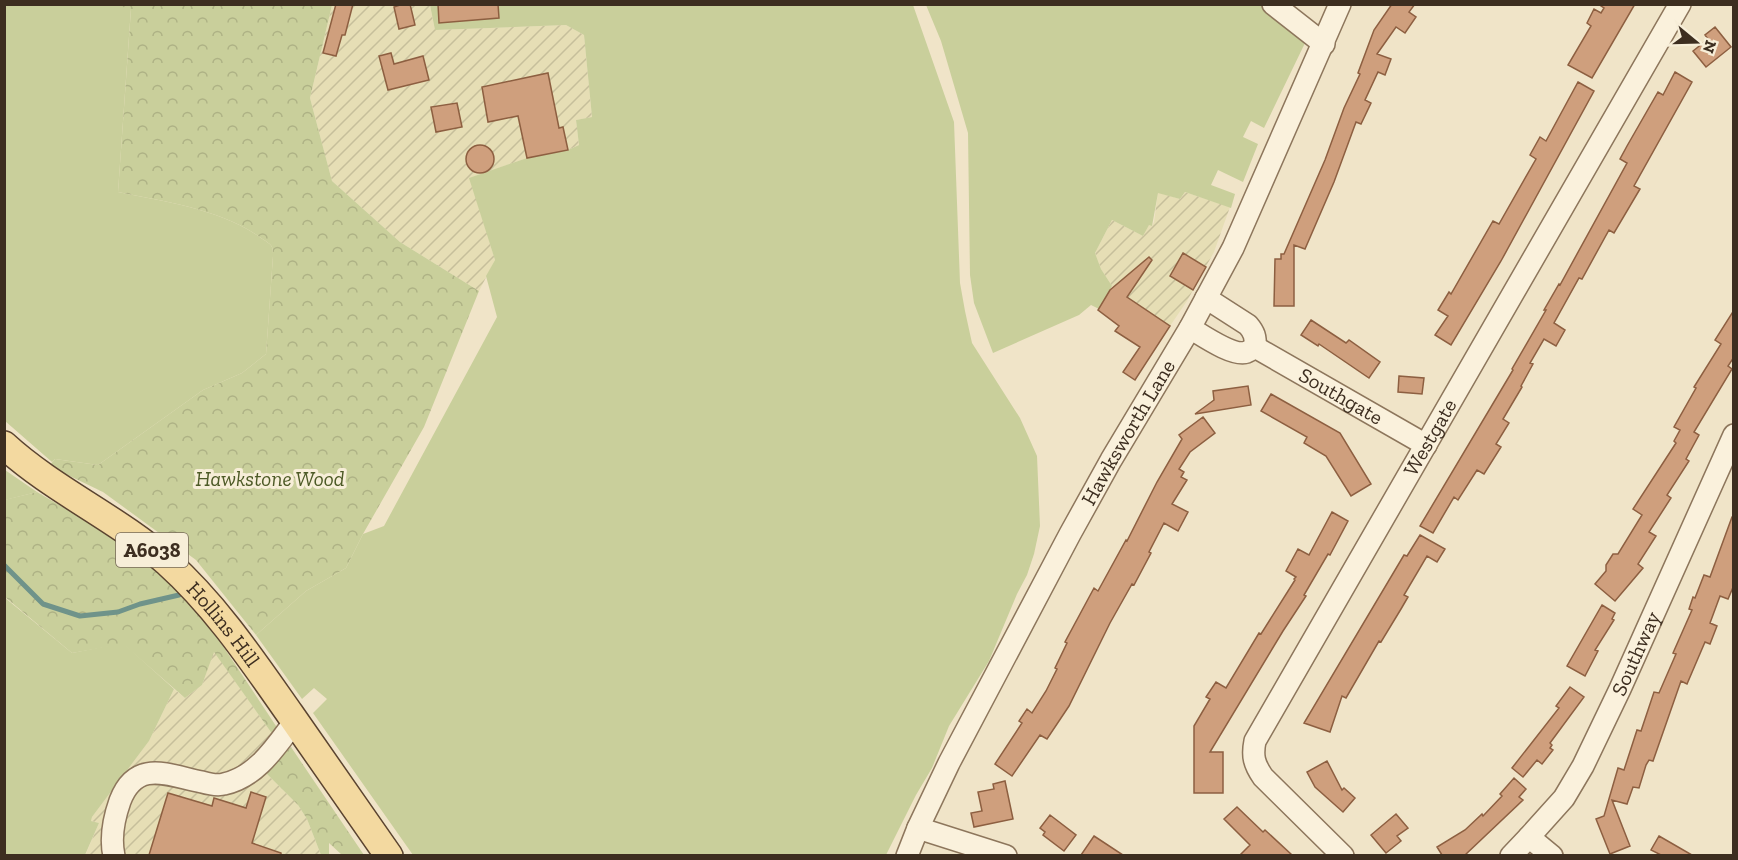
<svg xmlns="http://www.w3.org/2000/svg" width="1738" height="860" font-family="'Zilla Slab',serif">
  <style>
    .farmland { fill: url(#farmland-furrows) }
    .grass { fill: #c9cf9b }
    .forest { fill: url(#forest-crowns) }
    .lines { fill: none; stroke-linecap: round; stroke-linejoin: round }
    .stream { stroke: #6f938a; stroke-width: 5 }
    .building { fill: #cf9f7d; stroke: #8d5f41; stroke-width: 1.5 }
    .minor-casing { stroke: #8d765c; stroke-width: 24 }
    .major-casing { stroke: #5b4430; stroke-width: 30 }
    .minor { stroke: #faf1dc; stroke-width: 21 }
    .major { stroke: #f3d9a0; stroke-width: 27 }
    .labels { text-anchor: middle; stroke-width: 6; stroke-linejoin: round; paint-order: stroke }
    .shield { fill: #f7eed8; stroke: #756857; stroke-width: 1.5 }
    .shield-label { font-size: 20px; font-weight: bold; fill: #3d2e20 }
    .street-label { font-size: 21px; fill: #3d2e20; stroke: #f7eed8 }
    .park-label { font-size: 21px; font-style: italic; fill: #4d5a26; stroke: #f7eed8 }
  </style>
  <defs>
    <pattern id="farmland-furrows" width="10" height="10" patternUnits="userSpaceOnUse" patternTransform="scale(1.5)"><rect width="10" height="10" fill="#e6deb5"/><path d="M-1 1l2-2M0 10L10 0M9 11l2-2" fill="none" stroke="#c6bf9b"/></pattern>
    <pattern id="forest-crowns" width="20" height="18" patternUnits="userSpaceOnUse" patternTransform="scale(1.5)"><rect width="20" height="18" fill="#c9cf9b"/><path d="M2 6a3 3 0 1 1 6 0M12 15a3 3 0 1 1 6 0" fill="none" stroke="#aeb285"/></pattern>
  </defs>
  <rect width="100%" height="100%" fill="#f0e4c8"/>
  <path class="farmland" d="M332 5H430L435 30 566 25 584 35 592 117 576 120 579 145 568 150 527 158 470 178 495 260 479 291 400 242 332 181 310 98Z
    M1158 192 1180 199 1185 192 1230 207 1214 252 1187 301 1170 326 1112 286 1101 269 1095 253 1112 220 1143 236 1149 224 1152 226 1154 222Z
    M214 651 285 752 265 772 298 805 307 819 321 855 85 856 99 823 91 821 92 817 149 741 174 689 185 698 202 685Z"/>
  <path class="grass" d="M115 4 131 8 118 192C166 202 221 209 261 238 265 241 270 243 272 247 273 250 273 253 273 256L266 354 242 373 203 390 98 465 55 459 52 462 5 421 4 5Z
    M430 5H913L954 122 960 283 965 311 972 343 1020 418 1037 456 1040 526 1034 554 1027 575 1017 594 989 661 949 726 932 768 916 795 886 855H413L313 713 327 699 314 688 302 699 256 635 306 591 346 568 363 534 384 526 497 317 486 276 495 260 469 178 527 158 568 150 579 145 576 120 592 117 584 35 566 25 435 30Z
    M926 5H1262L1283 22 1305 43 1264 128 1251 121 1243 137 1258 144 1243 182 1218 170 1211 185 1235 194 1231 208 1185 192 1180 199 1158 193 1152 226 1149 225 1143 236 1112 220 1095 253 1101 269 1112 286 1099 309 1091 305 1079 315 993 353 974 303 970 275 968 133 941 41Z
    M4 470H5L37 492 5 500Z
    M4 597 72 653 123 643 174 689 149 741 92 817 91 821 99 823 85 855H5Z"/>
  <path class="forest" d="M115 5H332L310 98 332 181 400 242 479 291 424 427 363 534 346 568 306 591 256 635 196 560 103 492 49 466 55 459 98 465 203 390 242 373 266 354 273 256C273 253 273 250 272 247 270 243 265 241 261 238 221 209 166 202 118 192L131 9Z
    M37 492 102 530 158 570 203 616 278 729 273 735 214 652 202 685 185 698 123 644 72 653 5 597 4 500Z
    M291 747 364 855H342L329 843V855H321L307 819 298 805 265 772Z"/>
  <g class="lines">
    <path class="stream" d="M4 565 43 604 80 616 118 612 140 604 179 595"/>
  </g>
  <path class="building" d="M336 4H353L345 35H342L336 56 323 53Z
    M403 4H410L415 25 399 29 394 7Z
    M438 4H498L499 18 439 23Z
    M1392 4H1415L1409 12 1416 17 1405 33 1396 27 1377 54 1391 59 1385 75 1378 72 1365 100 1371 103 1361 124 1356 122 1334 182 1305 249 1294 245V306H1274L1275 259H1281V254H1284L1325 160 1344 108 1360 74 1358 73 1374 30Z
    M1598 4H1635L1592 78 1568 65 1591 26 1587 23 1594 9 1601 13 1604 8Z
    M1715 27 1731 47 1706 67 1693 51 1708 39 1705 35Z
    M391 53 394 64 423 56 429 80 388 90 379 56Z
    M1675 72 1692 82 1634 186 1640 189 1614 233 1609 230 1582 279 1579 278 1554 323 1565 330 1556 346 1544 339 1530 363 1533 364 1521 386 1522 387 1503 419 1509 423 1496 444 1501 447 1484 474 1477 470 1458 500 1454 497 1433 533 1420 526 1513 370 1512 369 1546 310H1544L1559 284 1560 285 1627 163 1620 159 1627 146 1658 92 1663 95Z
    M548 73 559 128 563 127 568 150 527 158 518 116 488 122 482 87Z
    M1578 82 1594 91 1501 261 1451 345 1435 335 1448 316 1438 310 1449 292 1451 294 1493 221 1499 224 1536 159 1530 155 1540 137 1546 141Z
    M457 103 462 127 436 132 431 107Z
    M466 159a14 14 0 1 1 28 0a14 14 0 1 1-28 0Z
    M1183 253 1206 267 1193 290 1170 276Z
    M1149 257 1152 260 1127 297 1170 326 1135 380 1123 372 1140 347 1115 331 1119 326 1098 310 1110 290Z
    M1734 310V357L1728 366 1732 369 1694 432 1699 435 1686 459 1689 461 1667 495 1671 498 1649 532 1656 536 1638 564 1643 568 1615 601 1595 584 1606 571V565L1613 554H1618L1642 515 1633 509 1676 443 1674 441 1680 430 1674 427 1696 388 1694 387 1721 344 1715 340Z
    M1311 320 1346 343 1349 340 1380 362 1369 378 1319 344 1318 346 1301 335Z
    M1399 376 1424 378 1422 394 1398 392Z
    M1248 386 1251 405 1195 414 1214 400 1213 391Z
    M1271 394 1340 433 1371 484 1351 496 1326 456 1304 443 1307 437 1261 411Z
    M1203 417 1215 433 1190 452 1179 469 1184 472 1181 477 1187 480 1172 504 1188 512 1178 531 1164 523 1149 552 1151 553 1134 585 1132 584 1110 623 1069 706 1047 739 1040 735 1012 776 995 764 1022 723 1019 721 1027 709 1032 713 1046 691 1057 669 1055 668 1067 643 1065 642 1094 588 1098 591 1126 540 1127 541 1157 482 1182 439 1179 435Z
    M1332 512 1348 521 1330 555 1328 554 1304 595 1306 596 1283 631 1210 752H1223V793H1194V726L1210 699 1206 697 1216 682 1226 688 1259 633 1261 634 1295 580 1294 579 1296 577 1286 571 1298 549 1309 555Z
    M1732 517H1734V585L1728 599 1720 596 1710 623 1717 626 1710 644 1705 642 1687 684 1681 681 1653 761 1649 760 1646 765 1639 788 1633 787 1627 804 1612 800 1630 846 1610 854 1596 819 1604 816 1618 768 1624 770 1637 730 1641 731 1654 692 1659 693 1676 654 1673 653 1692 610 1689 609 1693 597 1695 598 1704 575 1710 577Z
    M1420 535 1445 549 1437 562 1427 556 1404 595 1408 597 1401 609 1381 642 1379 641 1346 698 1342 696 1330 732 1304 723 1404 555 1407 556Z
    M1602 605 1615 613 1612 619 1614 620 1595 650 1598 651 1585 676 1567 666Z
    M1570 687 1584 697 1550 743 1552 745 1550 748 1553 750 1542 764 1537 760 1523 777 1512 768 1559 708 1556 706Z
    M1327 761 1342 790 1344 788 1355 798 1343 812 1315 787 1307 772Z
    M1514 778 1526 789 1519 797 1523 800 1465 855H1442L1437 847 1465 830 1482 814 1483 816 1502 796 1500 794Z
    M1005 781 1013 819 974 827 971 813 982 811 978 792 994 789 993 784Z
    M251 792 266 797 252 843 281 853V855H149L168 793 212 806 214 798 246 808Z
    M1237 807 1263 832 1265 830 1292 855H1240L1250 845 1224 819Z
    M1396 814 1408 828 1397 836 1401 841 1386 853 1371 835Z
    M1050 815 1076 835 1064 851 1043 835 1045 832 1040 828Z
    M1094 836 1123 855H1081Z
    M1659 836 1692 855H1661L1651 850Z"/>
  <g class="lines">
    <g class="minor-casing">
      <g id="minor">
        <path d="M1273 4 1324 44"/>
        <path d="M1190 328C1202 335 1233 357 1247 352 1248 352 1253 348 1255 347 1256 337 1254 332 1248 325L1206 298"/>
        <path id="s1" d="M1255 347 1426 445"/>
        <path d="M918 828 1006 856"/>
        <path d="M1529 837 1552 856"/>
        <path d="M114 856C110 838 114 818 120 801 136 759 167 775 202 782 209 784 217 786 224 784 257 777 276 746 295 721"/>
        <path id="s2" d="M907 856 918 828 949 763 1070 534 1111 460 1190 328 1233 248 1340 4"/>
        <path id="s3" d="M1343 856 1263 777C1254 764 1252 756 1255 741L1680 4"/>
        <path id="s4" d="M1511 856 1529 837 1564 798 1583 766 1620 689 1734 435"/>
      </g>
    </g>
    <g class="major-casing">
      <g id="major">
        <path id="s5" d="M4 445C53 490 117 518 167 562 216 606 252 660 290 714 323 761 356 808 389 856"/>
      </g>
    </g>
    <use href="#minor" class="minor"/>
    <use href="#major" class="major"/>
  </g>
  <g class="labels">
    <rect class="shield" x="116" y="533" width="72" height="34" rx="4.5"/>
    <g class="shield-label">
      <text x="152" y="557">A6038</text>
    </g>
    <g class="street-label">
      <text dy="7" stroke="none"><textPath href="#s1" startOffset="99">Southgate</textPath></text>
      <text dy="7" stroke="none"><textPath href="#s2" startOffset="478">Hawksworth Lane</textPath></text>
      <text dy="7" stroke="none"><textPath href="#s3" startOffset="501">Westgate</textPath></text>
      <text dy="7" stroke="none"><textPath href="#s5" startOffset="285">Hollins Hill</textPath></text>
      <text dy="7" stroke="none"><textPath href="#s4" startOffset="240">Southway</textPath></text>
    </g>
    <g class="park-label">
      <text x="270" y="486">Hawkstone Wood</text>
    </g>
  </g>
  <rect width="1738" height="860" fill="none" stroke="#3d2e20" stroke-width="12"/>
  <g transform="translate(1696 42) rotate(109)" stroke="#f7eed8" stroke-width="4.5" paint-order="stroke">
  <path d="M0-4.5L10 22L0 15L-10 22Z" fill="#3d2e20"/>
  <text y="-9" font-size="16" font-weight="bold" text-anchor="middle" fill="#3d2e20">N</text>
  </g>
</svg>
